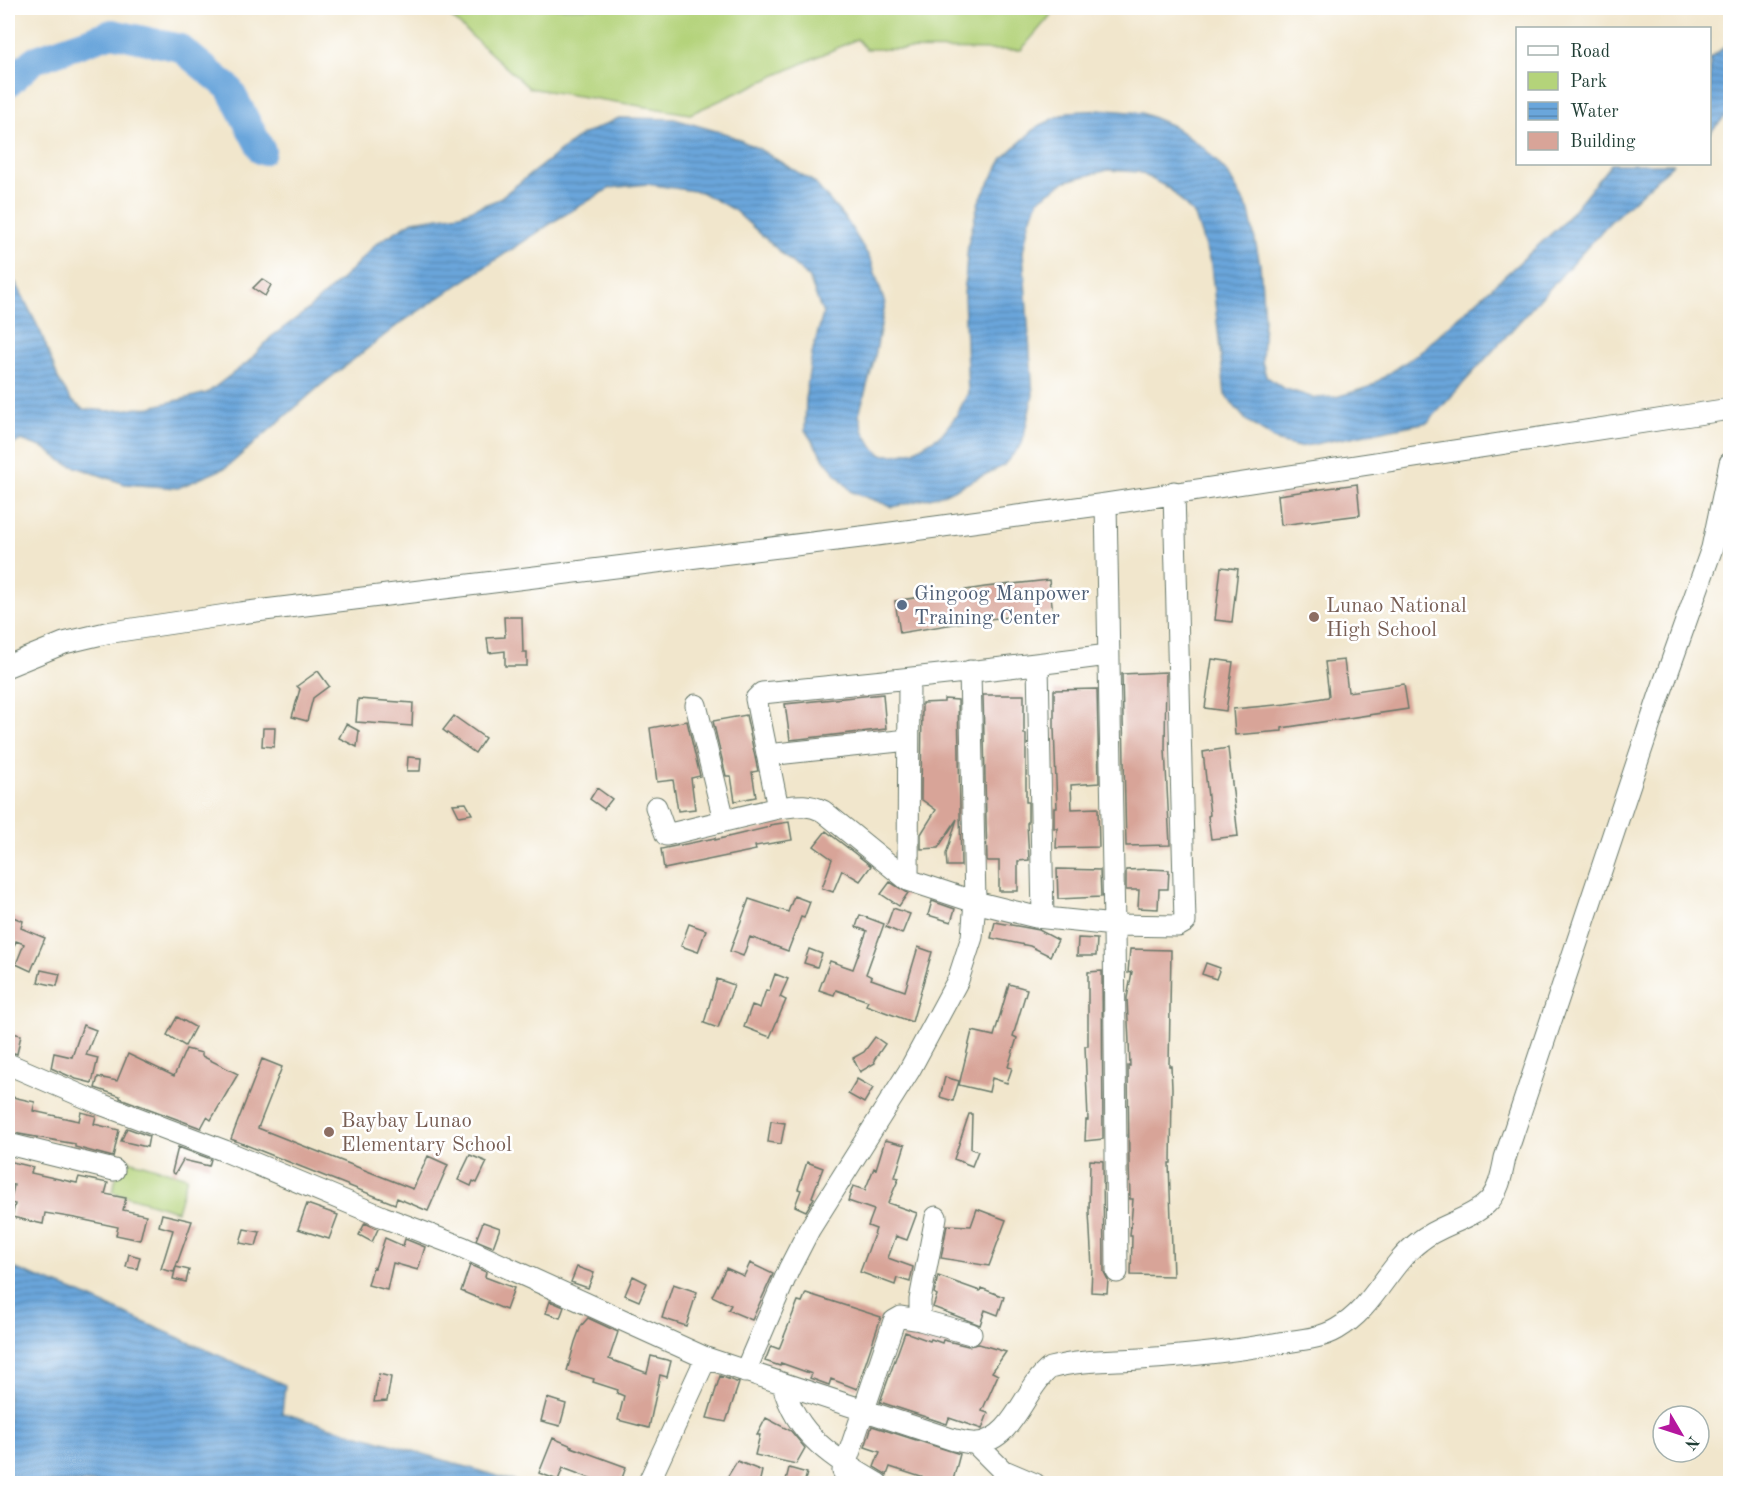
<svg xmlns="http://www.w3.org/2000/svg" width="1738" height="1491" font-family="'Old Standard TT',serif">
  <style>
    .green { fill: #b4d37a; stroke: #6a8857; stroke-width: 1.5 }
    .water { fill: url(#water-rules); stroke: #447288; stroke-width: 1.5 }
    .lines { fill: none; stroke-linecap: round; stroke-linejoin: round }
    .river { stroke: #6aa6db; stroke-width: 28 }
    .building { fill: #d8a498 }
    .minor-casing { stroke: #687869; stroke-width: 23 }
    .minor { stroke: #fff; stroke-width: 21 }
    .service-dot { fill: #5c6f8a; stroke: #fff; stroke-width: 2 }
    .education-dot { fill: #8d6e63; stroke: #fff; stroke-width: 2 }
    .labels { text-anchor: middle; stroke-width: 5; stroke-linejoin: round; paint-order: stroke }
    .service-label { font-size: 21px; fill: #4e5e75; stroke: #fff; text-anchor: start }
    .education-label { font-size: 21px; fill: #785e54; stroke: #fff; text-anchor: start }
  </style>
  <defs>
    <pattern id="water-rules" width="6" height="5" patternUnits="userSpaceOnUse" patternTransform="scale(1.5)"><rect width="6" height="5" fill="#6aa6db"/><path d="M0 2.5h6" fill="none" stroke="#5788b2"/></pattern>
  </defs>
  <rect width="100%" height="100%" fill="#fff"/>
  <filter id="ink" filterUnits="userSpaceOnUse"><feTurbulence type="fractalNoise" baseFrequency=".0167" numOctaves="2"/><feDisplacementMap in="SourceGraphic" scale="12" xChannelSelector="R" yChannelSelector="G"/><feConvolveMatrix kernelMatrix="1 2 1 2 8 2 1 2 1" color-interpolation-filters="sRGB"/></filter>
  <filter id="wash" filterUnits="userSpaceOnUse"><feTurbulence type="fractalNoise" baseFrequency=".008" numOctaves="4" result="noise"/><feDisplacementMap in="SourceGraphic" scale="24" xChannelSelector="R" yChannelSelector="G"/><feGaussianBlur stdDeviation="1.35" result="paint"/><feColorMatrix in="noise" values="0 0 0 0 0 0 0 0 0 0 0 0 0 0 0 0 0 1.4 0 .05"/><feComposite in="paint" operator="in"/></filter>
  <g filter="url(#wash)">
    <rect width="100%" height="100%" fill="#f1e6cc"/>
    <path class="green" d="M441 8H1057L1021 50 866 49 857 39 690 114 529 88Z
      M122 1158 187 1177 177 1211 112 1192Z"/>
    <path class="water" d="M1730 42V112L1710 132V59Z
      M1105 110 1142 113 1173 126 1205 149 1228 174 1249 211 1260 264 1264 318 1262 361 1266 376 1283 388 1314 398 1336 397 1369 387 1419 353 1562 224 1611 164H1673L1610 222 1428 422 1299 447 1279 442 1246 420 1225 395 1211 265 1195 216 1170 189 1139 172 1108 170 1066 181 1039 199 1029 222 1023 252 1033 395 1022 444 1003 466 945 494 893 507 852 492 826 462 805 430 806 393 812 353 823 314 809 278 734 210 701 192 647 184 610 188 556 220 399 324 321 385 227 467 178 488 125 484 65 463 44 448 21 440 8 447V273L17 285 42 335 59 381 71 400 83 409 109 411 151 407 207 393 249 361 271 337 305 312 343 278 377 243 413 221 460 214 497 200 580 136 619 118 674 119 727 134 759 149 814 182 847 221 871 260 885 304 874 361 859 414 863 430 872 446 882 455H896L914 451 941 435 956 416 968 393 964 295 968 244 979 201 1003 158 1037 127 1068 112Z
      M8 1266 76 1292 285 1385 282 1413 387 1443 520 1483H8Z"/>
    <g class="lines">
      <path class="river" d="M8 84 34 60 112 33 180 48 229 88 262 151"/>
    </g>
    <g id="blocks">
      <path class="building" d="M262 279 271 285 265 296 253 288Z
        M1357 484 1360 515 1281 525 1278 495Z
        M1221 567 1238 569 1232 622 1215 620Z
        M1049 580 1053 613 978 620 900 633 895 601 985 587Z
        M504 617H522L523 652H527V666H505V651L489 653 487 638 505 637Z
        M1212 659 1233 662 1226 711 1205 708Z
        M1344 660 1348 692 1404 684 1408 709 1282 728V731L1235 735 1233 709 1287 704 1328 697 1329 695 1325 662Z
        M318 671 329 686 313 698 307 721 292 717 300 689 297 686Z
        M1166 672 1165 749 1170 845 1126 846 1122 674Z
        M1097 689 1099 783 1071 785 1072 809 1098 808 1099 847 1056 848 1057 828H1054V808H1057L1054 728V690Z
        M883 694 886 729 790 740 785 704Z
        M983 695H1024V734H1026V802H1028V823H1027L1029 860 1018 861V891H999V861H987Z
        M358 699 413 703 412 726 356 722Z
        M944 699 958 700 961 866H947L946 854 957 819 938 848 921 849V834L936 810 921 799 922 703 944 702Z
        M746 715 758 771 752 772 756 797 735 801 731 776H726L713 721Z
        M454 716 485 738 475 753 443 730Z
        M687 721 700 776 691 778 695 809 678 811 673 780 657 782 650 728Z
        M346 724 359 731 357 747 339 738Z
        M263 728H275L274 747 262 746Z
        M1228 748 1238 836 1211 839 1208 816 1210 815 1203 752Z
        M408 757 421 758 420 771H407Z
        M597 788 612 799 604 809 590 799Z
        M466 803 472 814 459 816 453 804Z
        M789 822 792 840 755 846 756 850 664 869 661 849 715 838V840L770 827V825Z
        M826 831 871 866 860 881 842 870 833 892 822 888 832 859 814 846Z
        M1057 869 1100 870 1101 897 1058 899Z
        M1150 869 1169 870 1168 889H1159L1158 909 1138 908 1139 890H1126V870Z
        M890 882 908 893 899 906 881 894Z
        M794 896 810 902 804 918 801 917 788 951 750 937 743 956 730 951 749 899 788 912Z
        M932 901 955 909 951 922 928 915Z
        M893 908 910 914 902 934 886 927Z
        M8 915 23 921 21 928 45 938 31 971 16 964 24 944 16 941 9 959H8Z
        M860 915 884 924 866 974 872 977 871 979 905 991 918 947 932 952 912 1022 866 1005 868 1001 836 990 834 995 819 990 830 961 853 969 867 931 856 927Z
        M995 922 1039 930 1058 940 1050 956 1030 946 991 938Z
        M689 924 706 930 698 952 681 946Z
        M1078 938 1097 939 1096 956H1077Z
        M809 949 822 954 817 967 804 963Z
        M1130 949 1171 950 1169 1066H1171L1172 1088 1171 1163H1169L1173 1276 1131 1275 1132 1236H1130L1133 1199H1130L1129 1163 1128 1066H1130L1127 998 1132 972 1128 973Z
        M1206 963 1220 968 1216 979 1202 974Z
        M41 970 60 974 57 986 38 982Z
        M1102 971 1103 1139 1085 1141 1086 1120H1088L1085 1046H1088V972Z
        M775 974 788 979 780 997 786 1000 770 1037 744 1027 752 1005 760 1008 766 990 769 991Z
        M717 979 734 985 718 1028 704 1023Z
        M1009 984 1027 989 1013 1036 1017 1038 1008 1067 1012 1068 1007 1083 992 1078 989 1092 959 1085 972 1031 994 1036Z
        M177 1017 195 1027 185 1046 167 1035Z
        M83 1025 96 1030 86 1055 98 1058 92 1083 76 1079 51 1068 54 1053 72 1057Z
        M8 1032 21 1035 17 1054 8 1051Z
        M875 1037 885 1044 874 1060 875 1063 860 1072 853 1058 864 1052Z
        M186 1049 202 1053V1056L238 1074 211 1120 207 1117 201 1128 120 1098V1096L95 1088 98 1077 117 1081 128 1054 174 1076Z
        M262 1059 282 1067 258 1128 413 1189 428 1156 448 1165 428 1211 397 1198 395 1204 231 1139Z
        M945 1077 959 1081 953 1101 940 1097Z
        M857 1079 873 1088 864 1103 848 1094Z
        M8 1096 35 1102 33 1111 79 1121 81 1112 96 1116 94 1124 119 1130 113 1157 75 1147V1144L8 1132Z
        M969 1114H972L971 1149 978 1151 972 1166 954 1159Z
        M771 1121 785 1123 781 1144 768 1142Z
        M127 1128 149 1136 147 1147 121 1141Z
        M885 1140 905 1145 895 1177 899 1178 888 1203 917 1213 907 1240 896 1236 888 1258 913 1267 910 1282 897 1278 895 1285 860 1272 876 1229 868 1226 874 1210 848 1201 853 1186 865 1190 874 1168 876 1169Z
        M178 1147 211 1159 209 1166 183 1160 175 1174 172 1172Z
        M470 1155 487 1162 477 1183 473 1181 471 1186 458 1180Z
        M1090 1160 1103 1161 1104 1272 1108 1280 1107 1293 1091 1292 1092 1268 1089 1212Z
        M8 1161 33 1167 31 1173 77 1183 79 1177 108 1183 105 1194 126 1198 123 1210 146 1215 140 1240 116 1235 118 1227 75 1218 45 1213 43 1224 12 1217 15 1204 10 1203 14 1185 8 1184Z
        M807 1162 823 1168 812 1197 814 1198 806 1211 795 1206 801 1190 798 1189Z
        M307 1204 338 1215 329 1239 298 1229Z
        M977 1209 1006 1220 989 1266 941 1258 947 1225 971 1226Z
        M162 1214 192 1221 174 1272 161 1269 173 1230 159 1226Z
        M483 1222 500 1228 493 1247 476 1240Z
        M365 1223 378 1229 372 1242 359 1235Z
        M244 1229 260 1232 256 1246 240 1243Z
        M385 1238 403 1246 405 1239 425 1247 418 1270 393 1263 387 1290 368 1285 373 1267 375 1268Z
        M129 1254 140 1257 137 1269 126 1267Z
        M750 1263 773 1274 752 1320 728 1310 731 1305 712 1296 726 1268 744 1276Z
        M470 1265 486 1272 485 1277 514 1288 506 1310 461 1291Z
        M176 1267 189 1270 186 1282 173 1279Z
        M577 1267 594 1273 588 1288 571 1282Z
        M633 1276 647 1283 639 1301 625 1295Z
        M938 1276 980 1291 981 1288 1004 1297 998 1315 985 1310 980 1325 933 1307 937 1295 934 1293Z
        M673 1284 697 1292 686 1326 662 1318Z
        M806 1293 881 1317 857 1389 831 1379 829 1385 810 1378 812 1374 781 1363 780 1366 765 1361 771 1346 779 1349 798 1301 802 1302Z
        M550 1301 564 1307 560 1318 546 1313Z
        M588 1318 618 1332 609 1359 647 1373 651 1356 671 1361 667 1377 660 1375 649 1428 618 1420 624 1396 617 1393 618 1390 593 1382 594 1379 567 1371 575 1342 581 1326Z
        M905 1332 930 1341 931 1339 942 1343 943 1340 968 1346 979 1344 1006 1352 992 1372 998 1375 982 1411 988 1413 982 1429 949 1418 947 1424 880 1402Z
        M379 1374 391 1377 387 1401 374 1402Z
        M720 1376 739 1383 726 1422 707 1418Z
        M547 1398 566 1404 560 1426 541 1421Z
        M766 1418 791 1431 805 1448 796 1464 755 1455 760 1435H757Z
        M872 1426 960 1454 952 1484H922L924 1478 890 1467 887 1475 874 1467 880 1452 865 1447Z
        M553 1438 572 1446 571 1447 626 1467 620 1484H606L563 1468 558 1480 539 1473Z
        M737 1461 762 1471 759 1484H723Z
        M789 1468 807 1473 804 1484H785Z"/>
    </g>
  </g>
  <g filter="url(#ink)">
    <use href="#blocks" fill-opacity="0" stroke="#687869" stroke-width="1.5"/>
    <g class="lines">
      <g class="minor-casing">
        <path id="minor" d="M1038 664 1043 917
          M8 666 64 643 106 633 240 613 869 536 1106 504 1730 409
          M970 671 975 902 908 880 823 811C806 803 796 806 778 808L756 699 762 693C877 682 993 670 1108 655
          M696 705 724 820
          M767 755 908 740
          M656 807 666 835 778 808
          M908 880 909 679
          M8 1064 103 1105 225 1151 383 1217 462 1247 706 1358 954 1440C962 1441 970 1444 977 1443 1014 1440 1024 1388 1050 1368 1080 1360 1109 1361 1140 1359 1186 1356 1234 1351 1279 1343 1298 1340 1320 1339 1337 1329 1374 1308 1387 1266 1420 1241 1439 1225 1470 1220 1487 1203 1499 1192 1502 1173 1505 1158L1659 697 1712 548 1730 463
          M8 1144 114 1170
          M1117 1272 1114 925 1178 926 1185 922 1174 492
          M920 1320V1300L936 1217
          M745 1372 789 1269 809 1230 909 1071 958 980 972 937 975 902 1036 917 1114 925 1106 504
          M783 1385C797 1437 834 1458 878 1484
          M976 1444 1002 1470 1035 1484
          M843 1471 894 1321 901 1317 920 1320 971 1334
          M648 1484 706 1358"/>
      </g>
      <use href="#minor" class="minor"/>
    </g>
  </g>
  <circle class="service-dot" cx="902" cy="605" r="6"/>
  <g class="education-dot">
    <circle cx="1314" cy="617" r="6"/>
    <circle cx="329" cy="1132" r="6"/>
  </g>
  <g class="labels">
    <g class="service-label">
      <text x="914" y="600">Gingoog Manpower<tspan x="914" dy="24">Training Center</tspan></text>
    </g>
    <g class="education-label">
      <text x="1326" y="612">Lunao National<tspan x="1326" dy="24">High School</tspan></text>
      <text x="341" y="1127">Baybay Lunao<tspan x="341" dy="24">Elementary School</tspan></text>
    </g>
  </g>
  <rect width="1738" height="1491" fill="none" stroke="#fff" stroke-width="30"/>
  <rect x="1516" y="27" width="195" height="138" fill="#ffffff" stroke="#a5b1ae" stroke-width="1.5"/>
  <rect x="1528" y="46" width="30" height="9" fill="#ffffff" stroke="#a5b1ae" stroke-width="1.5"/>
  <text x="1570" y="57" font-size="18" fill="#1f3d34">Road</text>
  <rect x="1528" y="72" width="30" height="18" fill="#b4d37a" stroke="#a5b1ae" stroke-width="1.5"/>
  <text x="1570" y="87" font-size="18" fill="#1f3d34">Park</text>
  <rect x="1528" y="102" width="30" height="18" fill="url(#water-rules)" stroke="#a5b1ae" stroke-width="1.5"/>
  <text x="1570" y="117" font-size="18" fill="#1f3d34">Water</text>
  <rect x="1528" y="132" width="30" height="18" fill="#d8a498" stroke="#a5b1ae" stroke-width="1.5"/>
  <text x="1570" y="147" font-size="18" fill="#1f3d34">Building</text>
  <g transform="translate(1681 1434) rotate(129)"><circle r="28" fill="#ffffff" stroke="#a5b1ae" stroke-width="1.5"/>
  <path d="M0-4.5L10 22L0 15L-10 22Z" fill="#b5179e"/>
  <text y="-9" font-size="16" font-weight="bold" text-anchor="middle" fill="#1f3d34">N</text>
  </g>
</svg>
